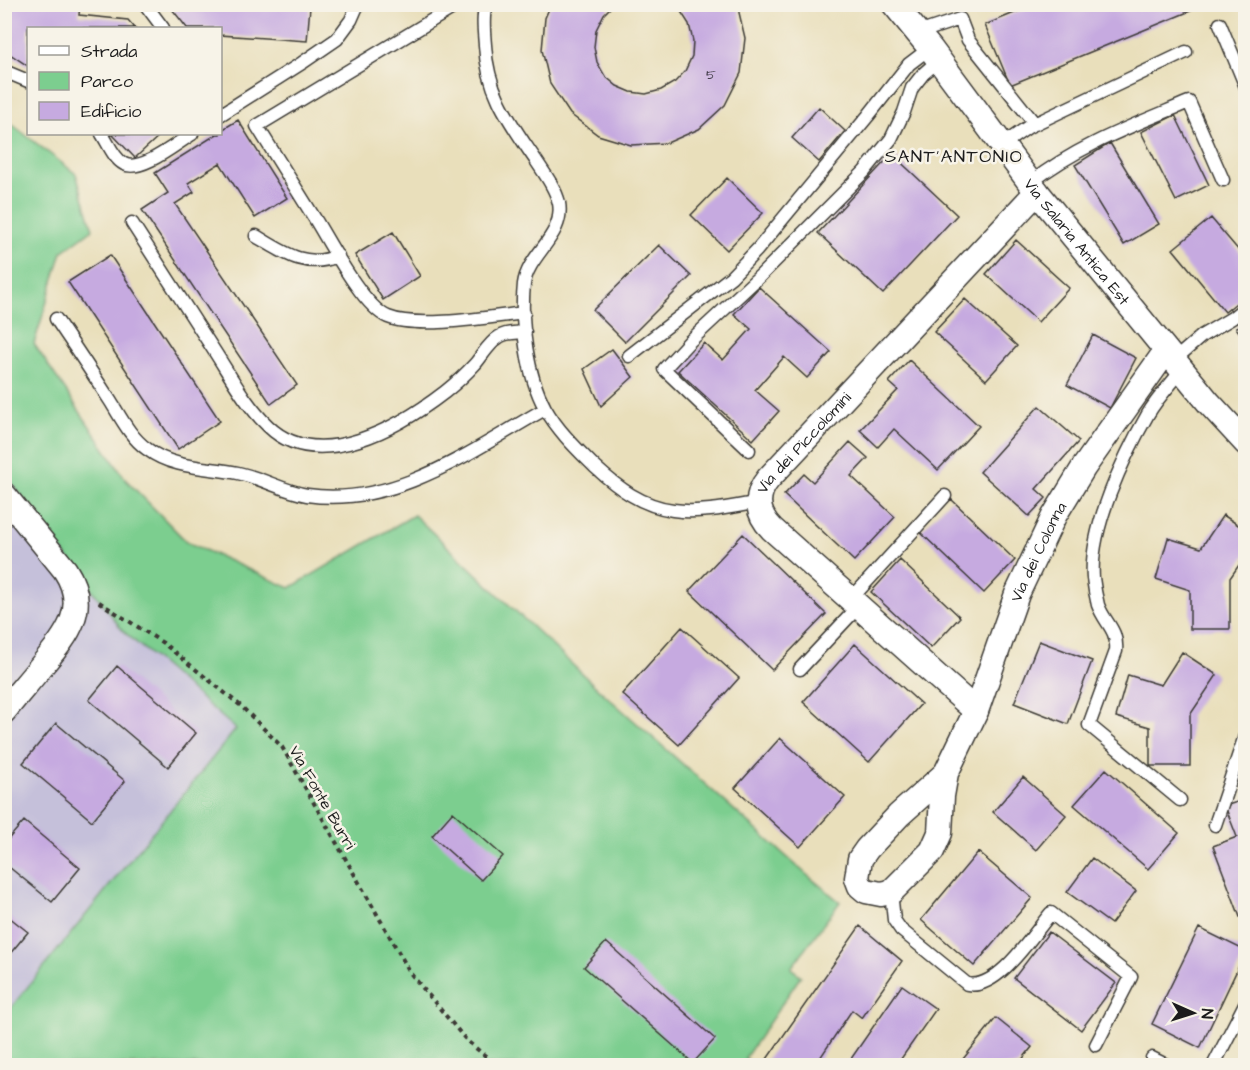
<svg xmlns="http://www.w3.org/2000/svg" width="1250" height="1070" font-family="'Architects Daughter',sans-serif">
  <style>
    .industrial { fill: #c5c0da }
    .green { fill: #7cce8f; stroke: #4c7556; stroke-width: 1.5 }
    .building { fill: #c6aae0 }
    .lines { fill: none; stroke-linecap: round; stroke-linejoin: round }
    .lane-casing { stroke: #3b3934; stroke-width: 15 }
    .street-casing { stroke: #3b3934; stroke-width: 27 }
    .path { stroke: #3b3934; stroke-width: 4; stroke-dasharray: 4.5 4.5; stroke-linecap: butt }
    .lane { stroke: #fff; stroke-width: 12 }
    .street { stroke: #fff; stroke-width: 24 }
    .labels { text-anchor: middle; stroke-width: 5; stroke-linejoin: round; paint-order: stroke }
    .number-label { font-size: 14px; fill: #46404d }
    .street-label { font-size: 16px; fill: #1c1c1c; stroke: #f7f3e8 }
    .neighbourhood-label { font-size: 18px; letter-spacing: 1.5px; fill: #1c1c1c; stroke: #f7f3e8 }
  </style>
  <rect width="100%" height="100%" fill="#f7f3e8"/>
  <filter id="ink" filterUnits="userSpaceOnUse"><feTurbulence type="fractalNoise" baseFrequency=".0167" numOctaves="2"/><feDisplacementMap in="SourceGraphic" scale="12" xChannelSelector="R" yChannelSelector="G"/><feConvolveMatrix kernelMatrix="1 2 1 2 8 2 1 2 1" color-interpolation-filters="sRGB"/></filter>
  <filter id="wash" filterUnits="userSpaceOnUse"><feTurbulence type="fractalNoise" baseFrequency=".008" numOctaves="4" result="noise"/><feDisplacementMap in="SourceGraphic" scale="24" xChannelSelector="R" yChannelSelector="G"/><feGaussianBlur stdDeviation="1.35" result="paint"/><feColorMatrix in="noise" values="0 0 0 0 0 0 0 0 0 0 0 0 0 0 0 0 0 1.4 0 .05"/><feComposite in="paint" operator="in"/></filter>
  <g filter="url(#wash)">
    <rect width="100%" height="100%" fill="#e9dfbb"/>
    <path class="industrial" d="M5 474 123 631 236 729 5 1015Z"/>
    <path class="green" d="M5 119 76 174 93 229 62 252 34 344 126 480 187 542 290 588 414 515 594 685 806 874 840 902 791 968 801 976 745 1058 755 1065H5V1015L236 729 123 631 5 474Z"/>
    <g id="blocks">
      <path class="building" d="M4 4H80L79 15 128 20 135 28H28V66L4 50Z
        M168 4H313L310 7 307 41 220 35V28H187Z
        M551 4H614L604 14 596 30 594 47 597 62 605 76 617 86 631 92 646 94 661 90 675 82 685 71 692 56 693 41 689 24 680 10 673 4H737L745 38 741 73 725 105 699 129 667 143 631 145 598 135 570 114 550 84 542 50 545 18Z
        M1034 5H1205L1010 85 985 25Z
        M819 107 845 131 819 162 792 138Z
        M1175 115 1209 185 1176 201 1141 132Z
        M238 120 287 198 255 218 220 163 188 183 194 192 175 204 297 385 271 404 142 210 168 193 155 173 217 134H220V131Z
        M112 134H161L135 158Z
        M1110 143 1159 224 1124 245 1075 165Z
        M892 154 957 215 883 294 818 233Z
        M727 178 763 213 727 250 691 215Z
        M1211 218 1246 259V295L1225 312 1173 249Z
        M393 232 420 276 383 300 355 255Z
        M1016 240 1069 288 1038 322 986 274Z
        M659 245 691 276 625 342 593 310Z
        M110 255 220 421 178 449 68 282Z
        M759 287 831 352 807 378 784 357 755 390 779 411 753 440 678 371 704 343 723 360 751 329 734 314Z
        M965 299 1017 346 986 380 934 332Z
        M1246 320V341L1236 328Z
        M1093 335 1136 358 1110 408 1067 385Z
        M612 349 633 377 601 406 584 369Z
        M909 360 979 426 938 470 894 429 878 447 860 430 898 390 889 382Z
        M1039 406 1079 441 1036 489 1046 498 1029 516 980 472Z
        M850 442 868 458 851 476 895 517 854 561 784 495 804 474 813 482Z
        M951 499 1015 560 984 593 920 532Z
        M1223 515 1246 530V555L1230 578V629H1190V590L1156 579 1168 538 1201 548Z
        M743 534 826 614 772 670 689 591Z
        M900 560 960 617 931 648 871 592Z
        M682 627 739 678 679 745 622 694Z
        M1039 641 1092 661 1068 724 1014 703Z
        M855 644 921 704 869 762 803 702Z
        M1182 652 1217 675 1190 715V766H1150V727L1116 717 1128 675 1161 685Z
        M117 666 196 733 168 767 89 700Z
        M56 723 125 781 92 821 23 763Z
        M780 738 845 797 800 847 735 788Z
        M1106 769 1179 833 1148 869 1074 805Z
        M1023 777 1066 815 1036 850 993 812Z
        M1246 799V915L1240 917 1213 846 1237 837 1225 806Z
        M453 812 503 856 481 880 432 836Z
        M24 821 80 868 52 902 4 863V844Z
        M978 852 1032 898 974 966 921 920Z
        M1092 858 1136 891 1111 924 1067 892Z
        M4 913 28 932 4 961Z
        M860 926 902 961 862 1018 852 1010 818 1061 824 1066H778L767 1059Z
        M1199 928 1246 951 1200 1048 1152 1024Z
        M1049 932 1116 983 1081 1030 1014 978Z
        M606 942 715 1039 693 1063 584 967Z
        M902 985 936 1009 896 1066H846Z
        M996 1018 1032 1047 1017 1066H961L959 1064Z"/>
    </g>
  </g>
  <g filter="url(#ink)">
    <use href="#blocks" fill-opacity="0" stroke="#3b3934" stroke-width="1.5"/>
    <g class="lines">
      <g class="lane-casing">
        <path id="lane" d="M145 4 163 28
          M459 4 257 126C276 157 296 188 315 219 330 243 363 307 388 317 417 329 491 317 524 313
          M486 4C482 17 484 32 485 45 487 92 510 122 535 159 544 173 555 187 559 203 565 236 528 254 524 284 520 322 527 375 545 408 558 431 577 449 595 467 618 488 642 506 673 510 701 514 731 507 759 502
          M1220 24 1246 87
          M918 33 960 19 968 40 1035 124
          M4 71 28 81
          M220 115 302 63 337 39 351 20 358 4
          M102 134C108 143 114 159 124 164 141 173 177 143 192 134
          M1002 145 1028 127 1186 52
          M1030 183C1079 145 1132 126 1189 102L1223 180
          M132 223C159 265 186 307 213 349 230 375 245 404 268 426 318 475 401 426 445 392 455 384 466 374 475 364 482 356 489 343 499 337 506 332 517 333 525 332
          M256 236C284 253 305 269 338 256
          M56 319C75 347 93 374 111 402 121 418 131 438 147 449 173 469 208 467 238 473 262 478 283 491 307 495 396 508 472 450 545 409
          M629 356 731 277 757 250 868 116 909 64 930 48
          M1174 360 1203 335 1232 318 1246 307
          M749 450 664 369 689 342 761 275 864 172 891 139 904 112 912 88 923 74 939 60
          M851 599 945 496
          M800 669 859 606
          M1180 800 1089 725 1116 651C1118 629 1105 624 1098 605 1096 597 1094 586 1093 578 1089 529 1124 456 1148 414 1157 398 1171 384 1182 370
          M1215 825 1246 733
          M891 892 894 920 901 930 967 984C998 991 1033 934 1051 913L1131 977 1096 1045
          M1152 1058 1168 1066
          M1213 1066 1246 1002"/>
      </g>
      <g class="street-casing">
        <g id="street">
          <path id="s1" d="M894 4 930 48 1037 192 1209 403 1246 443"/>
          <path d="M4 495 65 570C90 608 67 635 43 664 30 680 17 695 4 711"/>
          <path id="s2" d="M976 711 772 529C757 514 754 496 768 479L1037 192"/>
          <path id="s3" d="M946 773 942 796 940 833 932 851 891 892 881 894 866 891 860 886 857 878 860 859 867 849 899 815 946 773 976 711 1017 594 1054 516 1084 467 1166 351"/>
        </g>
      </g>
      <path class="path" d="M99 602 163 643 241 706 282 747 411 974 467 1041 498 1066"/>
      <use href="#lane" class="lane"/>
      <use href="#street" class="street"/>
    </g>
  </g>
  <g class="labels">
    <g class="number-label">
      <text x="711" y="79">5</text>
    </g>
    <g class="street-label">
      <text dy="6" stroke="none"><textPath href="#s1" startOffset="300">Via Salaria Antica Est</textPath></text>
      <text dy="6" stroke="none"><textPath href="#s2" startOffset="380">Via dei Piccolomini</textPath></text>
      <text dy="6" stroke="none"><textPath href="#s3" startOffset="561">Via dei Colonna</textPath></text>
      <text transform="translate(323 797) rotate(60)" y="6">Via Fonte Burri</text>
    </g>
    <g class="neighbourhood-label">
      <text x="954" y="162">SANT'ANTONIO</text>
    </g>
  </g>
  <rect width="1250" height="1070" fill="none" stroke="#f7f3e8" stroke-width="24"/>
  <rect x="27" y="27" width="195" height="108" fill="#f7f3e8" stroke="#9f9d96" stroke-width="1.5"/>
  <rect x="39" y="46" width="30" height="9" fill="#ffffff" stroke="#9f9d96" stroke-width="1.5"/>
  <text x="81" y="57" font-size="18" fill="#1c1c1c">Strada</text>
  <rect x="39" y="72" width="30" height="18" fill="#7cce8f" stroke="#9f9d96" stroke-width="1.5"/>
  <text x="81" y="87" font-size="18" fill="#1c1c1c">Parco</text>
  <rect x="39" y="102" width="30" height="18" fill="#c6aae0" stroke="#9f9d96" stroke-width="1.5"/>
  <text x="81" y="117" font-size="18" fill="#1c1c1c">Edificio</text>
  <g transform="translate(1193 1013) rotate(93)" stroke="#f7f3e8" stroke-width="4.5" paint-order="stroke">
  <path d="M0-4.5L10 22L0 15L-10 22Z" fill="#1c1c1c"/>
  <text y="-9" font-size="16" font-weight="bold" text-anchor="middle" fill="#1c1c1c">N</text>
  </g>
</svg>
